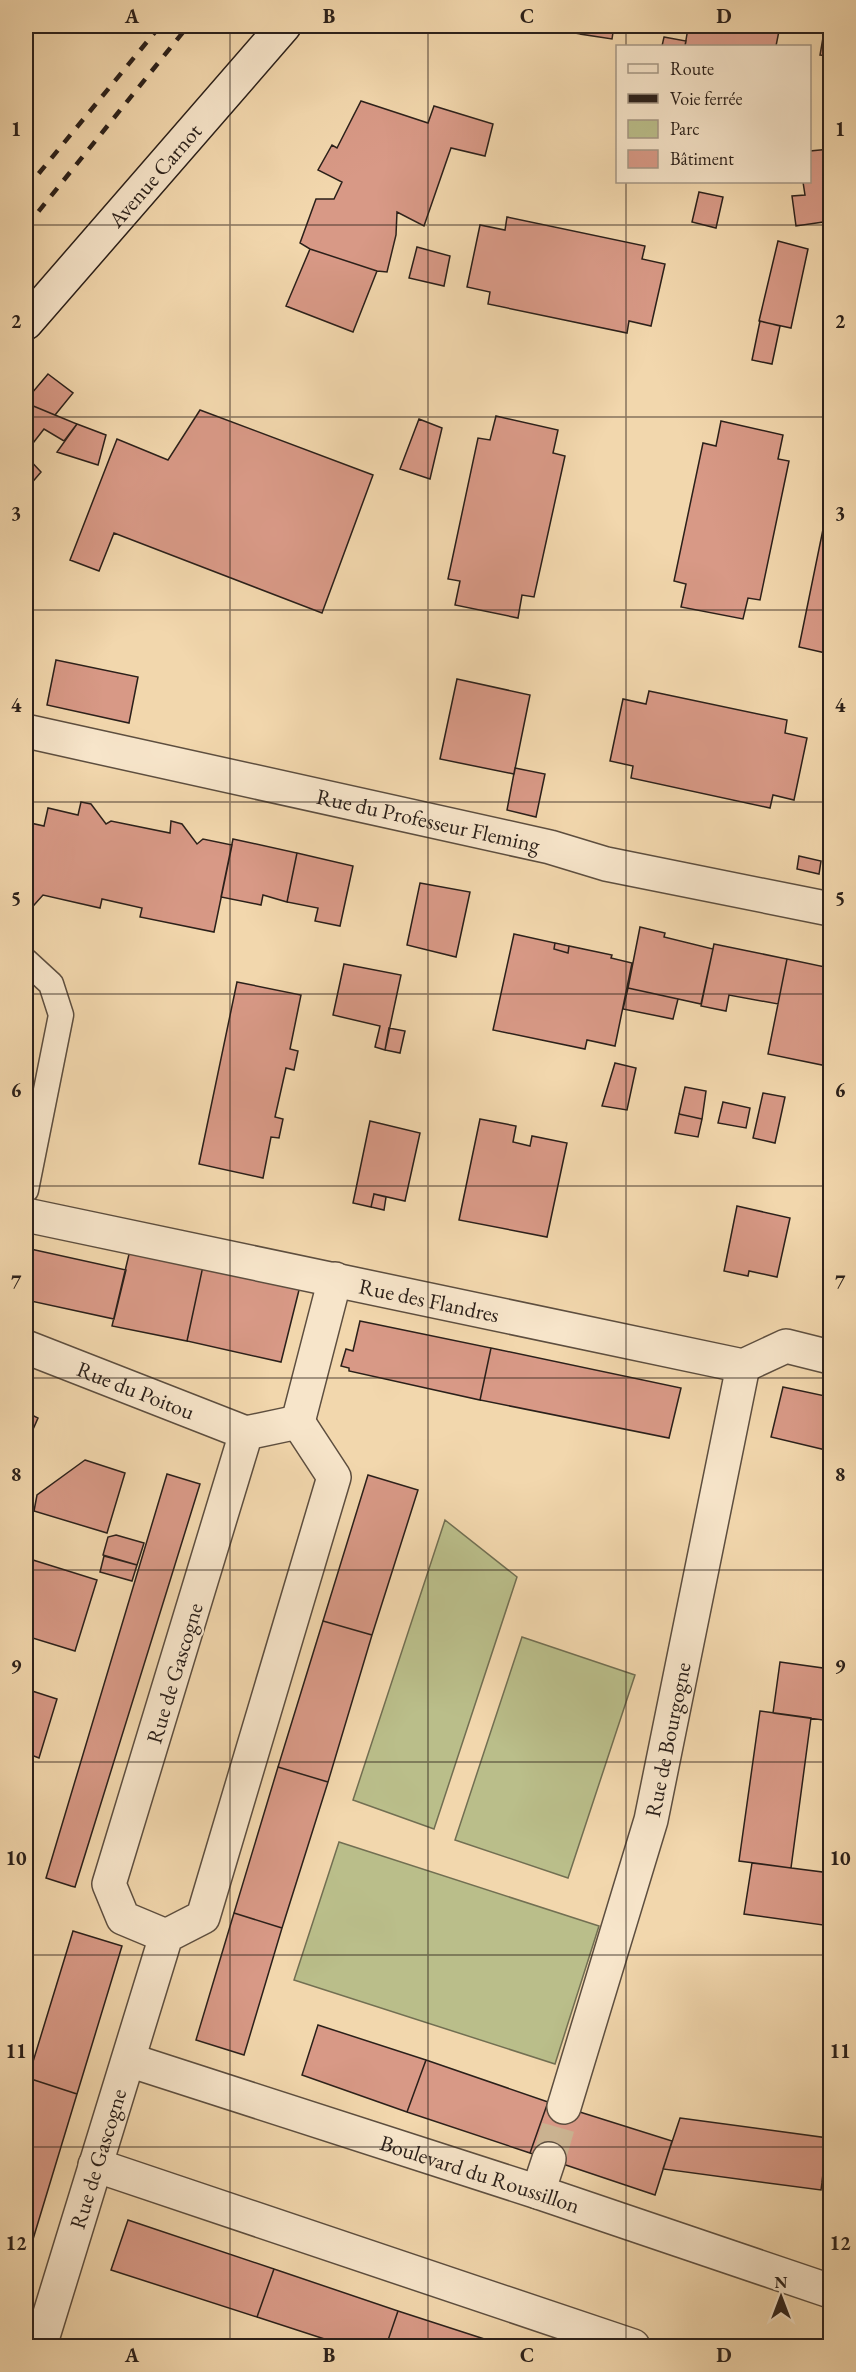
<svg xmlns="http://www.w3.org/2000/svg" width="856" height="2372" font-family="'EB Garamond',serif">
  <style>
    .green { fill: #babe8a; stroke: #726f52; stroke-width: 1.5 }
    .building { fill: #d89986; stroke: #2b201a; stroke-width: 1.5 }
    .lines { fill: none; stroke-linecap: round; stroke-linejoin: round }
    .street-tunnel { stroke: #cab290; stroke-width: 33; stroke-dasharray: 33 16; stroke-linecap: butt }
    .lane-casing { stroke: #5d4e3f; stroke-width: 27 }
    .street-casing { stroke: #5d4e3f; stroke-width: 36 }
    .secondary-casing { stroke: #2b201a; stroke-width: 36 }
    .lane { stroke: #f7e5ca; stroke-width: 24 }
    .street { stroke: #f7e5ca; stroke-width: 33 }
    .secondary { stroke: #f7e5ca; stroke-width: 33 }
    .rail { stroke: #2b201a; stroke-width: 4.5; stroke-dasharray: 10 10; stroke-linecap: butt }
    .grid { fill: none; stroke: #2b201a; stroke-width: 1.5; stroke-opacity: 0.55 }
    .labels { text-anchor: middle; stroke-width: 4.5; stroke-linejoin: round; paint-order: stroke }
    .street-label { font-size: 22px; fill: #2b201a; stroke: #f7e5ca }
    .neatline { fill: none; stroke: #2b201a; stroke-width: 2 }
    .grid-label { font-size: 20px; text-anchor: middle; font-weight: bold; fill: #2b201a }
  </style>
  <rect width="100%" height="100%" fill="#f2d7ad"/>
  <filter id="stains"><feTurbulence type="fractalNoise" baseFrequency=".00333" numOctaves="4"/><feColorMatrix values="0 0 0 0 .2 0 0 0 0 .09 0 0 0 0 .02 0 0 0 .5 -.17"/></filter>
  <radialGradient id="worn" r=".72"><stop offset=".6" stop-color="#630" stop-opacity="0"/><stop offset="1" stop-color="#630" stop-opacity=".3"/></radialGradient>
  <path class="green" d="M445 1520 517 1577 434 1829 353 1800Z
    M522 1637 635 1675 568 1878 455 1840Z
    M339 1842 599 1926 555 2064 294 1980Z"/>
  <path class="building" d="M532 26H581L580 34Z
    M581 26H614L612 39 580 34Z
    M673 26H780L776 46H685L688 28Z
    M825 26H830V56L820 55Z
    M664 37 686 41 685 46H662Z
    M361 101 428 123 434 106 493 124 485 156 451 148 424 226 397 212 396 235 387 272 377 271 310 249 300 243 316 199H334L342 182 318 170 332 145 337 148Z
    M830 149V221L796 226 792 196 805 195 803 182H810V151Z
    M699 192 723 197 716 228 692 222Z
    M507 217 645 246 642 259 665 264 651 326 629 321 627 333 488 304 490 292 467 287 480 225 505 230Z
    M830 221V234L825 235 823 222Z
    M778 241 808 249 791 328 759 321Z
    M417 247 450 256 444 286 409 278Z
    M310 249 377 271 353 332 286 306Z
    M760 321 780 326 772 364 752 360Z
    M48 374 73 393 55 415 26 403V400Z
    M26 403 55 415 77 424 64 441 44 429 26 452Z
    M200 410 373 475 322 613 114 533 99 571 70 560 117 439 168 460Z
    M496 416 558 430 553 453 565 456 534 597 522 595 518 618 455 605 460 581 448 579 478 438 490 440Z
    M419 419 442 428 430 479 400 469Z
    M721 421 783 435 778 459 789 461 760 600 748 598 743 619 681 607 686 584 674 581 703 443 716 446Z
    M77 424 106 435 98 465 57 452Z
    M26 456 41 472 30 485 26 481Z
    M830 495V654L799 647Z
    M56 660 138 677 129 723 47 705Z
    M457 679 530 695 514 774 440 759Z
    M649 691 787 720 785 733 807 738 794 800 773 795 770 808 631 778 633 766 610 761 623 699 646 704Z
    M515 768 545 774 536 817 507 810Z
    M81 802 91 804 106 824 111 821 170 833 171 821 182 824 197 844 203 839 232 845 214 932 140 917 142 908 102 899 100 908 43 895 26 914V822L44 826 48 808 78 815Z
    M233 839 297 853 287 902 263 895 261 905 221 897Z
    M297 853 353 866 340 926 315 921 318 908 287 902Z
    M799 856 821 861 819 874 797 869Z
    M420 883 470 892 456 957 407 945Z
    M640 927 665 933 664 937 713 949 701 1004 628 988Z
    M514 934 555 943 554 949 568 953 569 946 612 955 611 958 632 963 615 1046 587 1040 585 1049 493 1030Z
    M555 943 569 946 568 953 554 949Z
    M714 944 787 959 778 1004 729 995 726 1011 701 1006Z
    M787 959 830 968V1048L827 1066 768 1054Z
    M344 964 401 975 385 1050 375 1047 380 1026 333 1015Z
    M237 982 301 995 290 1049 298 1051 294 1070 286 1068 275 1117 283 1119 279 1138 271 1137 263 1178 199 1164Z
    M628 988 678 999 673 1019 623 1009Z
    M389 1028 405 1031 400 1053 385 1050Z
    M615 1063 636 1068 627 1110 602 1106Z
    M685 1087 706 1091 702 1119 679 1114Z
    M763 1093 785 1097 775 1143 753 1138Z
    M723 1102 750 1108 746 1128 718 1123Z
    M679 1114 702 1119 698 1137 675 1133Z
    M480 1119 516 1126 513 1142 530 1146 532 1136 567 1143 547 1237 459 1220Z
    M370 1121 420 1133 405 1201 374 1194 371 1207 353 1203Z
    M374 1194 386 1197 384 1210 371 1207Z
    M737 1206 790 1218 777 1277 749 1271 748 1276 724 1271Z
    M26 1248 126 1270 114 1319 26 1300Z
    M130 1250 203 1266 187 1341 112 1326Z
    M203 1266 300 1286 281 1362 187 1341Z
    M360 1321 491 1348 480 1400 349 1371V1368L341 1366 346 1349 353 1351Z
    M491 1348 681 1388 669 1438 480 1400Z
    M783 1387 830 1397V1451L771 1437Z
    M26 1412 38 1418 27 1443 26 1442Z
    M85 1460 125 1473 107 1533 34 1511 37 1495Z
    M167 1474 200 1484 75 1887 71 1886 46 1878Z
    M368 1475 418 1490 372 1635 323 1621Z
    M116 1535 144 1543 137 1565 103 1555 108 1537Z
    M104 1556 137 1565 132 1581 100 1572Z
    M33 1560 97 1580 75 1651 26 1636V1584Z
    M323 1621 372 1635 328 1782 278 1767Z
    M780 1662 830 1669V1721L773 1713Z
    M26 1689 57 1699 39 1758 26 1753Z
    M760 1711 811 1718 791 1868 739 1861Z
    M278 1767 328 1782 282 1928 234 1913Z
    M752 1863 830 1873V1926L744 1914Z
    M234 1913 282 1928 244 2055 196 2040Z
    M73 1931 122 1946 77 2094 28 2078Z
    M318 2025 426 2060 407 2112 302 2075Z
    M426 2060 548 2102 530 2153 407 2112Z
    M28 2078 77 2094 27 2259 26 2258V2087Z
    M548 2102 672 2141 655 2195 530 2153Z
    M680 2118 828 2138 821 2190 663 2169Z
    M830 2119V2184L822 2182Z
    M128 2220 274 2269 257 2317 111 2270Z
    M274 2269 398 2311 386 2346H346L257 2317Z
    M398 2311 506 2346H386Z"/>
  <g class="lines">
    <path class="street-tunnel" d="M549 2159 564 2107"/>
    <g class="lane-casing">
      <path id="lane" d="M26 961 51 984 61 1015 26 1190"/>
    </g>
    <g class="street-casing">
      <g id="street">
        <path id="s1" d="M26 731 550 847 606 864 830 909"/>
        <path id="s2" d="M26 1215 743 1366 786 1346 830 1357"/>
        <path id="s3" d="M26 1347 246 1433"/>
        <path d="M298 1422 335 1279"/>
        <path id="s4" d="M129 2060 538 2192 830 2291"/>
        <path id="s5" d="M564 2107 651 1820 743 1366"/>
        <path d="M95 2165 633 2346"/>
        <path d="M538 2192 549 2159"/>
        <path id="s6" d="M40 2346 166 1936 203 1917 334 1477 298 1422 246 1433 109 1884 123 1918 166 1936"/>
      </g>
    </g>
    <g class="secondary-casing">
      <g id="secondary">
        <path id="s7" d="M26 323 284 26"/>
      </g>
    </g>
    <use href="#lane" class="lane"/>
    <use href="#street" class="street"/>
    <use href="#secondary" class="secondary"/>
    <path class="rail" d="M26 189 160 26
      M26 227 188 26"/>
  </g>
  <path class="grid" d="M230 26V2346M428 26V2346M626 26V46M626 182V2346M26 225H830M26 417H830M26 610H830M26 802H830M26 994H830M26 1186H830M26 1378H830M26 1570H830M26 1762H830M26 1955H830M26 2147H830"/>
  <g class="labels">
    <g class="street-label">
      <text dy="8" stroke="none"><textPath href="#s7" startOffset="196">Avenue Carnot</textPath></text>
      <text dy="8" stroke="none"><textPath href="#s1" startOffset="412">Rue du Professeur Fleming</textPath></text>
      <text dy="8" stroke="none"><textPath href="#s2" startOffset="412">Rue des Flandres</textPath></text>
      <text dy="8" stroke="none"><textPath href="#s3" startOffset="118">Rue du Poitou</textPath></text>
      <text transform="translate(174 1673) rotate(-73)" y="8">Rue de Gascogne</text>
      <text dy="8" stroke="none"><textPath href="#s5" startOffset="382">Rue de Bourgogne</textPath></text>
      <text dy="8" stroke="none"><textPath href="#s6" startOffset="196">Rue de Gascogne</textPath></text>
      <text dy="8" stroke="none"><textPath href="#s4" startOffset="369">Boulevard du Roussillon</textPath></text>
    </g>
  </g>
  <rect width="856" height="2372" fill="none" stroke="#f2d7ad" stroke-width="66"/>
  <rect x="616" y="45" width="195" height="138" fill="#f7e5ca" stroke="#a59684" stroke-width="1.5"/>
  <rect x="628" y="64" width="30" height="9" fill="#f7e5ca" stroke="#a59684" stroke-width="1.5"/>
  <text x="670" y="75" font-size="18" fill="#2b201a">Route</text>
  <rect x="628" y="94" width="30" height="9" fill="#2b201a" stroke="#a59684" stroke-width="1.5"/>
  <text x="670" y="105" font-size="18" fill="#2b201a">Voie ferrée</text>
  <rect x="628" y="120" width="30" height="18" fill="#babe8a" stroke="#a59684" stroke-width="1.5"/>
  <text x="670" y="135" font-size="18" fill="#2b201a">Parc</text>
  <rect x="628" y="150" width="30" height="18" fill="#d89986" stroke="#a59684" stroke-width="1.5"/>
  <text x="670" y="165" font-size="18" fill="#2b201a">Bâtiment</text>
  <g transform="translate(781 2297)" stroke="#f7e5ca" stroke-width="4.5" paint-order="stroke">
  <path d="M0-4.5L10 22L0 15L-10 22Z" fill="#2b201a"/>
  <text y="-9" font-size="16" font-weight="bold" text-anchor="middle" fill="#2b201a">N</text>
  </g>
  <rect x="33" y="33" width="790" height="2306" class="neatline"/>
  <g class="grid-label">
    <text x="132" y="23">A</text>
    <text x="329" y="23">B</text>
    <text x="527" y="23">C</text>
    <text x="724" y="23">D</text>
    <text x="16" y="136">1</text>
    <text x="840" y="136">1</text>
    <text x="16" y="328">2</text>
    <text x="840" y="328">2</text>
    <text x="16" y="520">3</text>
    <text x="840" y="520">3</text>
    <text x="16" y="712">4</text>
    <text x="840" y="712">4</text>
    <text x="16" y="905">5</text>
    <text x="840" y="905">5</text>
    <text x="16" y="1097">6</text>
    <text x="840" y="1097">6</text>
    <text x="16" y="1289">7</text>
    <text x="840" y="1289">7</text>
    <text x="16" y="1481">8</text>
    <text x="840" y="1481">8</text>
    <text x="16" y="1673">9</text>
    <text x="840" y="1673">9</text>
    <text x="16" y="1865">10</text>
    <text x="840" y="1865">10</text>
    <text x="16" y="2058">11</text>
    <text x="840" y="2058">11</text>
    <text x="16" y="2250">12</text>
    <text x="840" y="2250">12</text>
    <text x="132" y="2362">A</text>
    <text x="329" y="2362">B</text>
    <text x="527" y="2362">C</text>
    <text x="724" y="2362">D</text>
  </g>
  <rect width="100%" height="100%" filter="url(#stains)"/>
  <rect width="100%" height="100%" fill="url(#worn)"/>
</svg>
